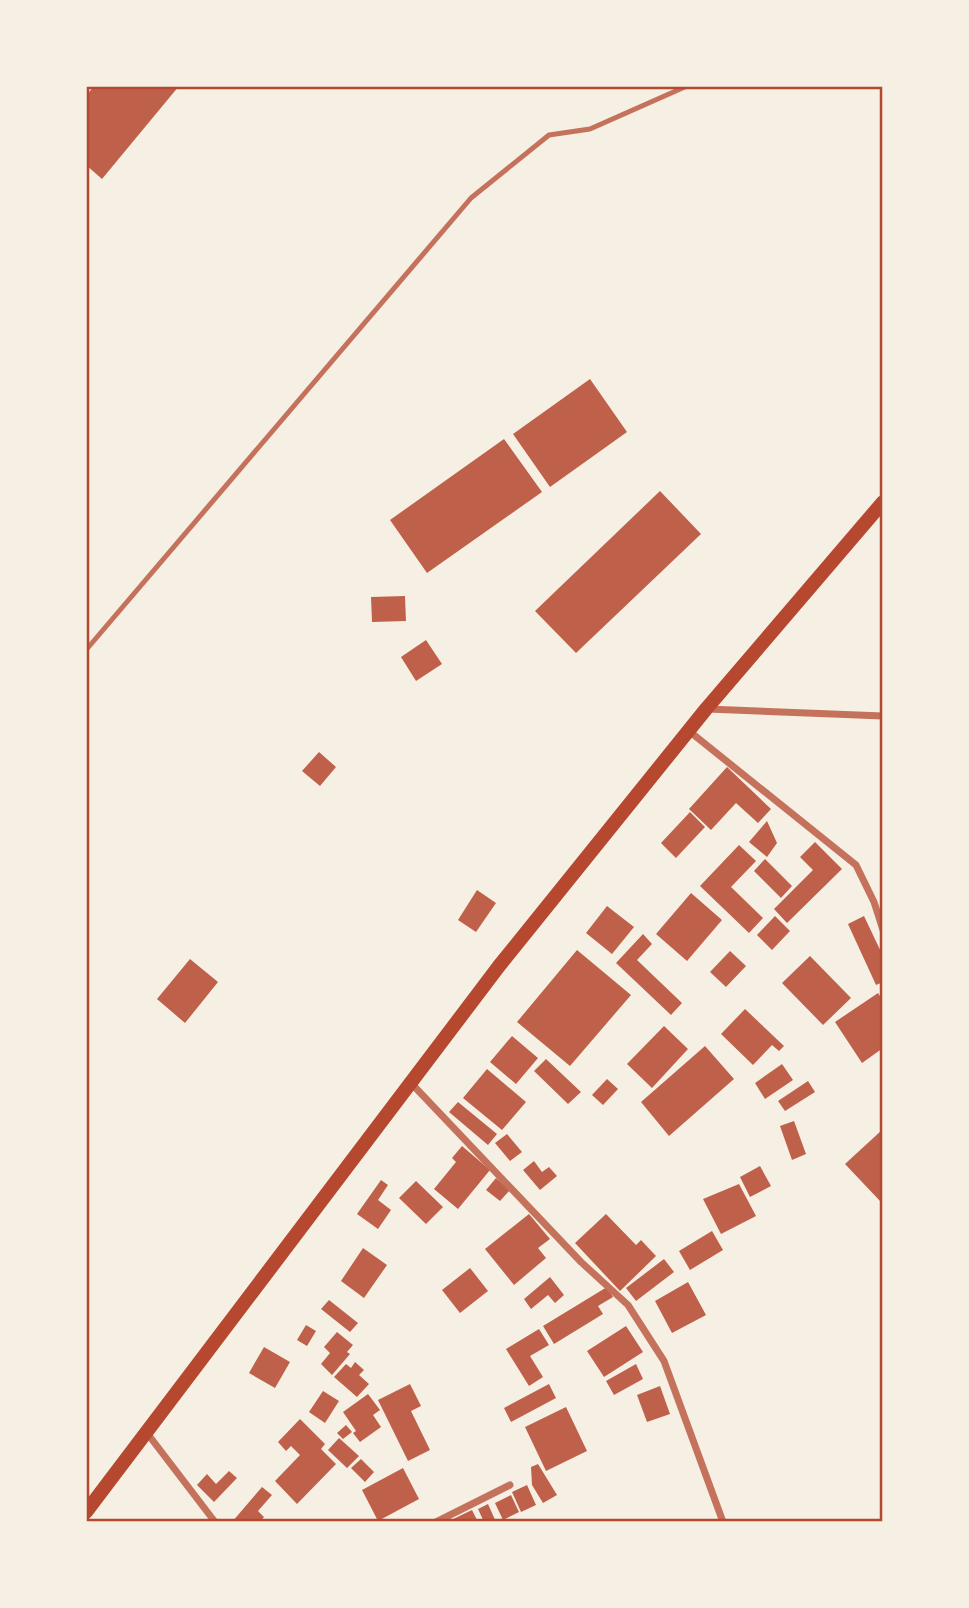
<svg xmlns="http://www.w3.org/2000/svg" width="969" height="1608" font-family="'Varela Round',sans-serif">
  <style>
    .building { fill: #bf614a }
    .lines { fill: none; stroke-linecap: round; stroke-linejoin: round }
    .service { stroke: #c5725c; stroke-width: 5 }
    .minor { stroke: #c5725c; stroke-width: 7 }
    .secondary { stroke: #b5482f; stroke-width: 14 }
    .neatline { fill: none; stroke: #b5482f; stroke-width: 2.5 }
  </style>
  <rect width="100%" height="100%" fill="#f6efe4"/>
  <path class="building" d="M94 86H179L102 179 86 165V96Z
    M590 379 627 432 550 487 513 434Z
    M504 439 542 492 427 573 390 520Z
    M660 491 701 534 576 653 535 611Z
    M405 596 406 621 372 622 371 597Z
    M426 640 442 664 416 681 401 657Z
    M319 752 336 767 320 786 302 771Z
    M727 767 771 809 758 823 736 803 711 830 689 809Z
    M690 812 705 827 676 858 661 843Z
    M767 821 777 843 767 857 749 842Z
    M815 842 842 869 787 923 774 909 813 870 800 857Z
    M739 845 756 861 731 887 763 918 749 933 700 886Z
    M765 859 792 886 781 898 754 871Z
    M477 890 496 903 476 932 458 920Z
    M691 893 722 920 687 961 656 934Z
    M607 906 634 927 612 954 586 933Z
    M775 916 790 931 772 950 757 935Z
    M864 916 883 956V982L876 985 848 924Z
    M643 934 652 944 637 960 682 1003 671 1015 616 963Z
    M577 950 631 995 570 1066 517 1022Z
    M730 951 746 966 726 987 710 972Z
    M810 956 851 998 823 1025 782 983Z
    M190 959 218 982 185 1023 157 999Z
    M878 993 883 1001V1048L862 1063 835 1022Z
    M745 1009 784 1046 779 1051 772 1045 753 1065 721 1034Z
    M664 1026 688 1049 652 1088 627 1064Z
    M512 1036 538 1058 516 1084 490 1062Z
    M705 1046 734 1079 669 1136 641 1102Z
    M546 1059 581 1092 568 1104 534 1071Z
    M782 1064 793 1080 765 1099 755 1083Z
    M487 1069 526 1102 502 1130 463 1098Z
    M607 1079 618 1089 603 1105 592 1095Z
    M808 1081 815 1092 785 1111 778 1101Z
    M458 1102 497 1134 488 1145 449 1112Z
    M794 1121 806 1154 792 1160 780 1126Z
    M882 1130 883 1198 880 1201 845 1164Z
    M507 1134 522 1152 510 1161 495 1143Z
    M462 1146 490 1170 458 1209 434 1189 456 1162 452 1158Z
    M534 1161 542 1172 549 1167 557 1176 540 1190 523 1170Z
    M760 1166 771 1186 750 1197 740 1177Z
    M496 1178 510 1190 500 1201 486 1190Z
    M381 1180 388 1185 378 1200 391 1210 378 1229 357 1214Z
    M416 1181 443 1207 426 1224 399 1198Z
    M739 1184 756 1216 721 1234 703 1199Z
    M529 1214 550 1239 538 1248 546 1258 514 1285 485 1249Z
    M606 1214 636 1245 641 1240 656 1256 620 1291 575 1243Z
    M712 1231 723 1250 690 1270 679 1251Z
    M363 1248 387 1265 364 1298 341 1281Z
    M664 1259 674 1272 636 1301 626 1288Z
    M470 1268 488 1291 460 1313 442 1290Z
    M550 1277 564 1295 555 1303 548 1295 531 1309 524 1299Z
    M688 1282 706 1315 672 1333 655 1301Z
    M607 1287 613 1297 598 1306 603 1314 554 1344 543 1326Z
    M329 1300 358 1323 350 1332 321 1309Z
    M306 1325 316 1331 307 1346 297 1340Z
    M626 1326 643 1352 604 1377 587 1351Z
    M539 1329 549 1345 530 1356 543 1377 529 1386 506 1349Z
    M337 1332 353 1345 347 1352 350 1354 332 1375 321 1364 330 1353 324 1347Z
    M264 1347 290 1362 275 1388 249 1373Z
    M355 1362 364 1370 359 1375 369 1384 357 1397 334 1377 346 1364 351 1368Z
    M636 1364 643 1379 614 1395 606 1381Z
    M410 1384 421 1406 411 1411 430 1450 408 1461 378 1400Z
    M549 1384 556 1398 511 1422 504 1408Z
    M660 1386 670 1414 647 1422 637 1395Z
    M323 1391 339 1401 325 1423 309 1412Z
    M368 1394 380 1410 373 1415 381 1427 360 1442 353 1433 356 1431 343 1412Z
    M566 1407 587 1451 546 1471 525 1427Z
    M300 1419 325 1444 321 1449 336 1464 297 1504 275 1481 300 1455 291 1446 286 1451 278 1442Z
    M346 1425 352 1432 343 1439 337 1433Z
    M339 1438 359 1456 347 1468 328 1450Z
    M361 1459 374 1472 365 1482 351 1468Z
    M538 1464 557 1495 543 1503 532 1485 531 1467Z
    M403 1468 419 1499 378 1521 362 1490Z
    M229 1471 237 1478 214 1502 197 1485 207 1474 216 1484Z
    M527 1485 536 1505 521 1512 512 1492Z
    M262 1487 272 1495 258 1511 264 1517 260 1522H232Z
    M511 1495 519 1512 503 1520 495 1503Z
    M488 1504 496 1522H484L478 1509Z
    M472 1510 478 1522H447Z"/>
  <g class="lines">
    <path class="service" d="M86 650 471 198 549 135 590 129 687 86"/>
    <path class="minor" d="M707 709 883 716
      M689 731 856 865 874 902 883 930
      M411 1083 581 1262 628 1305 664 1361 723 1522
      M147 1433 215 1522
      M436 1522 510 1485"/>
    <path class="secondary" d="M86 1512 499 966 706 709 883 502"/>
  </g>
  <rect width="969" height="1608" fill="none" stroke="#f6efe4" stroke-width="175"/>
  <rect x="88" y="88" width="793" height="1432" class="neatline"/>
</svg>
